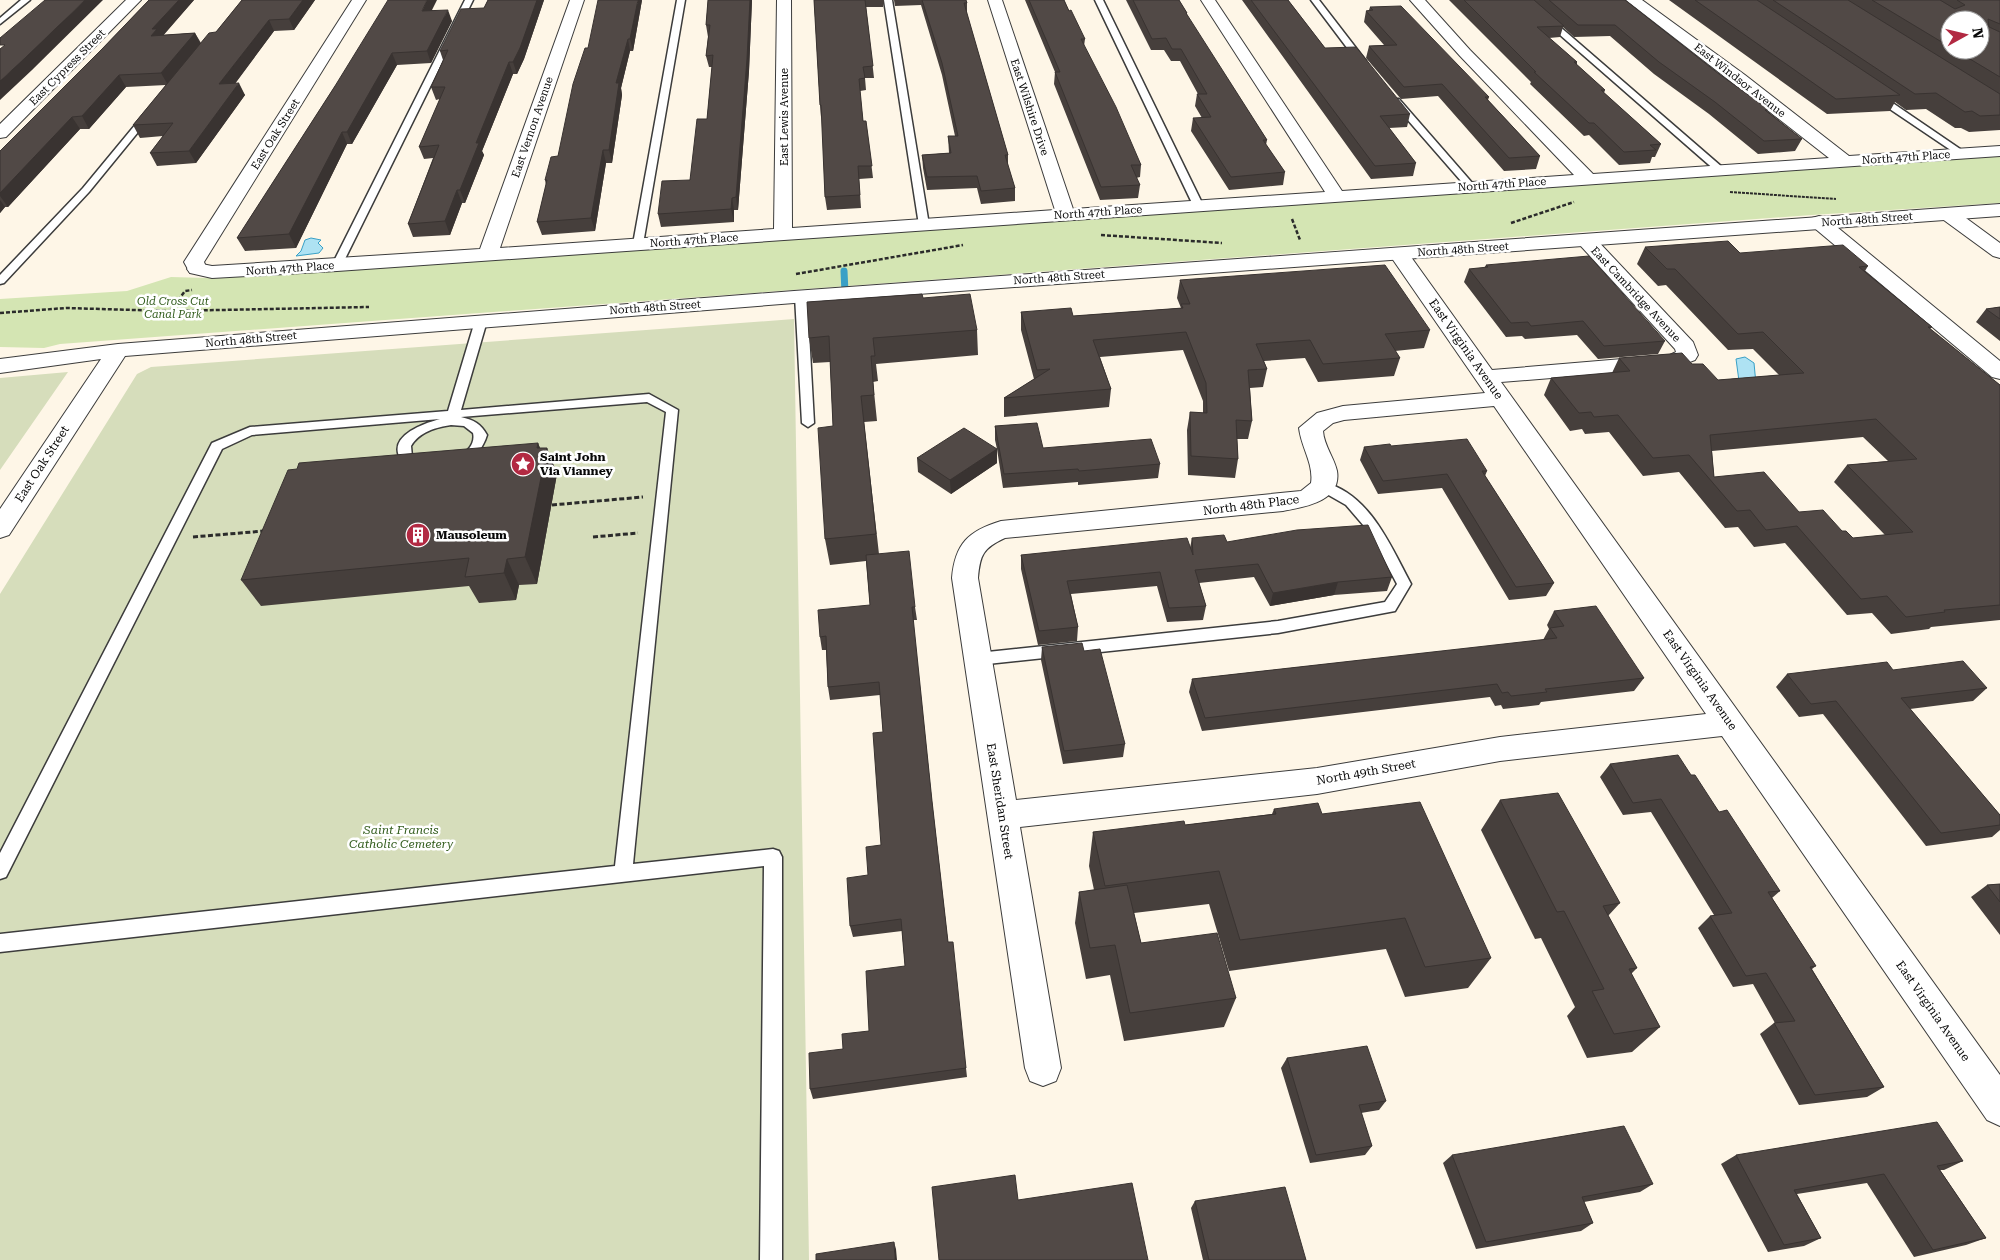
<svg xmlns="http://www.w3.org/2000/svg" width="2000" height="1260" font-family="'Roboto Serif',serif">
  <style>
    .green { fill: #d4e5b3 }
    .cemetery { fill: #d6ddbb }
    .water { fill: #aee2f3; stroke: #39a0c6 }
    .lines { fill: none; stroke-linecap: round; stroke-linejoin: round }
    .stream { stroke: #39a0c6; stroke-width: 7 }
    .service-casing { stroke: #3c3c3c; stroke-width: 3 }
    .minor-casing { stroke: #3c3c3c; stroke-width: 2 }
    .tertiary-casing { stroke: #3c3c3c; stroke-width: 2 }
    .path-far2 { stroke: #2b2b2b; stroke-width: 2; stroke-dasharray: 3 1; stroke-linecap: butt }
    .path-far1 { stroke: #2b2b2b; stroke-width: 2.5; stroke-dasharray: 4 2; stroke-linecap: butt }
    .path { stroke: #2b2b2b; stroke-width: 3; stroke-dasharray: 5 2.5; stroke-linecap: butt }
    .service { fill: #fff; fill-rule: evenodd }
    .minor { fill: #fff; fill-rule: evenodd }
    .tertiary { fill: #fff; fill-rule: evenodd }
    .wall { fill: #463f3c; fill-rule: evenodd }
    .shaded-wall { fill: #393331 }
    .building { fill: #514946; stroke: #393331; fill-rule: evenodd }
    .labels { text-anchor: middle; stroke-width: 5; stroke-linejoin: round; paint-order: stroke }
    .far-street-label { font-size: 11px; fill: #090909; stroke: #fff }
    .far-park-label { font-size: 11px; font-style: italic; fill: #335d1e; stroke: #fff }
    .street-label { font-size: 12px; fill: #090909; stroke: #fff }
    .poi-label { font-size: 12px; font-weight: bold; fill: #090909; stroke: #fff; text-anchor: start }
    .park-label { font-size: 12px; font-style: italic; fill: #335d1e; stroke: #fff }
  </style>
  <rect width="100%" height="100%" fill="#fef6e7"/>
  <path class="green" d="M2000 155V203L1812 215 60 344 44 348 0 347V299L127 291 171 277 207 278 332 270Z"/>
  <path class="cemetery" d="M794 319 809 1260H0V594L137 374 151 367Z
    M68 372 0 470V378Z"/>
  <path class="water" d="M311 238 321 240 318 243 323 248 319 253 296 256 301 251 305 240Z
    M1745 357 1754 363 1756 384 1739 381 1736 359Z"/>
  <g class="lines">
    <path class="stream" d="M844 271 845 293"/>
    <g class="service-casing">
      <path id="service" d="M21 0H30L0 24V18Z
        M465 0H473L342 265 341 267H333L332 265Z
        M677 0H685L643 244 638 247 633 244Z
        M884 0H892L929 225 924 228 919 225Z
        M1095 0H1103L1203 205 1202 207 1193 205Z
        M1311 0H1319L1366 61V65H1360Z
        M1520 0H1529L1722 167V171H1716Z
        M1872 93H1878L1966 153 1958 155 1872 97Z
        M1393 99H1399L1474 185V189H1468L1393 103Z
        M145 113 152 115 89 192 4 283 0 284V275L83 188Z
        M801 293 807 296 814 423 808 427 802 423 795 296Z
        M481 318 487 321 461 410 649 394 678 410 633 864 773 849 779 851 782 857V1260H760L764 866 0 952V934L615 866 666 412 647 402 461 417C474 420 481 424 487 435 478 466 438 483 408 468 404 466 400 461 399 456 390 435 425 423 440 419L252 435 222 449 6 877 0 879V853L212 443 250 427 448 411 475 321ZM451 425 464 426 473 433C479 457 428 474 412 457L411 446C419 432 437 427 451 425Z
        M1323 482C1370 494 1390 545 1411 584L1395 611 1278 633 978 665 973 663 970 659 973 655 978 653 1278 621 1385 602 1397 584 1370 533 1346 505 1318 489 1316 486Z"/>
    </g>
    <g class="minor-casing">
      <path id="minor" d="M126 0H141L6 137 0 138V124Z
        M570 0H584L500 248 774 229 777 0H791L792 228 1055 210 988 0H1002L1073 209 1325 192 1201 0H1215L1342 191 1574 175 1460 56 1410 0H1425L1470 50 1593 174 1829 158 1626 0H1642L1745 75 1849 156 2000 146V156L337 271 212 278 190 273 187 269 190 265 197 263 212 266 480 249Z
        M1948 208 1955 210 2000 243V258L1993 256 1941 218 1939 214 1941 210Z
        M1819 216 1826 218 2000 361V379L1992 377 1812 226 1810 222 1812 218Z
        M1586 234 1593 236 1693 342 1698 355 1695 360 1674 368 1501 382 2000 1075V1126L1987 1120 1722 736 1500 761 1317 794 1020 827 1061 1068 1056 1081 1043 1086 1030 1081 1025 1068 952 578C955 544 968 531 1001 521L1301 491 1311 483C1314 464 1301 447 1299 428L1317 413 1343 406 1485 393 1389 254 1392 250H1406L1492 370 1670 355 1676 352 1675 349 1579 244 1576 240 1579 236ZM1494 406 1706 714 1500 737 1317 768 1016 800 978 578C980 555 983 548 1005 538L1283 511C1303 507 1342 502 1337 471 1334 457 1324 446 1323 431L1333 423 1344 420Z"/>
    </g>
    <g class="tertiary-casing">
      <path id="tertiary" d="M352 0H366L204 262 207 269 204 273H190L184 262Z
        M2000 204V216L794 303 125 356 9 535 0 538V509L101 359 0 373V359L118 344 794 291Z"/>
    </g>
    <path class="path-far2" d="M1730 192 1836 199"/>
    <path class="path-far1" d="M1292 219 1300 240
      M1511 223 1574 202
      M1101 235 1222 243
      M796 274 963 245
      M171 310 185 291 192 290
      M0 313 66 308 170 311 369 307"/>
    <path class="path" d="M552 505 643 497
      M193 537 264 531
      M593 537 638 533"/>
    <use href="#service" class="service"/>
    <use href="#minor" class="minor"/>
    <use href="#tertiary" class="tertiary"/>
  </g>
  <path class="wall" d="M149 0H194L163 35 195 33 201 43 216 32 242 0H315L294 30 274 31 235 83 245 95 196 163 157 166 150 153 163 136 140 138 133 125 166 85 126 87 89 129H80L8 207H5L0 213V151L102 49Z
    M488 0H544L524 59 517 74H513L482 151 484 155 465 203H462L450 235 413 237 408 224 433 158 424 159 419 147 440 99 436 100 431 87 443 60 440 51 484 8Z
    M642 0 633 51H630L621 88 622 95 612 163H606L595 231 542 235 537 222 546 185 545 180 558 156 588 48Z
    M708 0H752L749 71 738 210H734V222L661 227 658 214 690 180 707 119 712 67H709L706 56 708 37 706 25Z
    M814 0H884L883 7H866L874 78H865L866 90 860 91 863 121H866L873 178 859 179 861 208 827 210 825 197 822 117H821L820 105Z
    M894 0H966L967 3V14L1008 155V166L1015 188V201L981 204 977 188 927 190 923 168 922 155 949 153 948 136H955L942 75 921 5 895 6Z
    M1025 0H1064L1069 11 1085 39 1084 46 1141 165 1140 177 1136 178 1140 185 1138 198 1100 200 1054 84 1055 72Z
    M1126 0H1179L1187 13V16L1267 140 1266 145 1285 172 1283 185 1229 190 1191 131 1193 118H1202L1195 106 1197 94H1198L1180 61H1171L1164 50H1151Z
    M1242 0H1288L1325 48 1410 114 1407 127 1389 128 1416 163 1413 176 1371 179Z
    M1449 0H1625L1719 74 1768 109 1767 111 1802 139 1795 151 1758 154 1709 114 1654 74 1610 36 1574 37 1563 27 1560 37 1549 38 1577 62V65L1605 90 1604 93 1661 144 1655 157H1652L1650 163 1619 165 1589 135 1584 136 1530 84 1531 82Z
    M1669 0H2000V130L1969 132 1961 128H1955L1926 109 1906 110 1895 102 1890 111 1827 114ZM1950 20 1980 50H1950Z
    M1370 7 1489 97 1488 100 1540 156 1536 169 1504 171 1438 96 1401 99 1366 58 1369 46 1384 45 1364 22 1366 11 1369 10Z
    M432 10 452 21 431 63 397 65 352 144H347L296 248 245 251 237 238 335 86Z
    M1645 247 1740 253 1868 266 1865 271 1932 327 1930 329 2000 385V620L1931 627 1929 629 1891 634 1872 613 1847 615 1785 543 1754 547 1738 527 1725 528 1679 472 1643 476 1609 432 1585 434 1582 429 1570 431 1544 395 1551 378 1612 373 1619 358 1692 364 1718 380 1779 375 1753 349 1728 350 1666 285 1658 286 1637 264ZM1863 437 1888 461 1847 465 1834 482 1885 535 1853 538 1842 531 1714 477 1712 451Z
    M1486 265 1665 341 1658 354 1598 359 1577 335 1525 339 1522 336 1506 337 1464 282 1469 269 1484 268Z
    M1180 280 1430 330 1424 348 1395 351 1400 358 1394 376 1318 382 1305 358 1264 361 1267 369 1263 387 1250 388 1252 421 1248 439H1237L1238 459 1235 478 1188 475 1187 430 1190 412 1203 413V401L1183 350 1100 357 1111 389 1109 407 1004 417V398L1034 379 1021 330V312L1073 316 1181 308 1177 298Z
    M923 298 977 330 978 355 876 364 878 381 873 382 877 421 864 422 879 554 915 607 917 620H913L932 801 948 942 966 1068 967 1077 813 1099 810 1089 843 1049 869 1031 905 966 902 931 853 937 850 926 868 875 881 845 883 732 880 695 830 700 828 687 826 650H822L820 637 870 605 866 561 830 565 825 539 833 426 830 362 813 363 809 338Z
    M2000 307V341L1976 322 1986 309Z
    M995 426 1043 448 1160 464 1158 478 1078 485V482L1003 488 997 449V463L951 494 918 472 917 458 997 449 995 440Z
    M538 443 540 448H547L557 474 537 584 519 585 516 600 479 603 469 586 261 606 241 580Z
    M1391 446 1487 471 1485 476 1554 583 1546 596 1509 600 1442 488 1378 494 1360 460 1364 447Z
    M1192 538 1227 542 1392 577 1387 591 1334 595 1270 606 1254 577 1199 583 1206 606 1203 620 1167 622 1157 586 1071 594 1078 627 1077 641 1038 645 1021 569V555L1190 548Z
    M1554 611 1644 678 1634 691 1541 702 1539 705 1503 709 1501 705 1495 706 1490 697 1202 731 1189 692 1192 679 1543 640 1549 629 1547 625Z
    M1042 647 1084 651 1125 744 1123 757 1063 764 1041 660Z
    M1893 670 1987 688 1973 701 1910 709 2000 815V830L1992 837 1926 846 1823 714 1799 717 1776 687 1787 674Z
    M1610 764 1691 775 1780 891 1772 898 1816 966 1812 969 1884 1087 1867 1097 1799 1105 1760 1034 1774 1023H1775L1753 984 1733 987 1698 928 1710 916 1714 915 1651 812 1623 815 1600 777Z
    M1500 800 1620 903 1608 916 1637 968 1631 974 1660 1027 1632 1052 1587 1058 1567 1016 1575 1007 1541 938 1535 939 1481 830Z
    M1274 809 1322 814 1491 958 1468 988 1405 997 1386 949 1229 971 1209 904 1134 913 1141 943 1236 998 1224 1027 1124 1041 1110 975 1086 979 1075 923 1079 892 1094 890 1089 866 1093 832 1185 825 1272 814Z
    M2000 884V935L1971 897 1987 885Z
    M1287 1058 1386 1101 1379 1110 1361 1113 1372 1146 1365 1155 1310 1163 1281 1068Z
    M1452 1155 1653 1184 1640 1192 1584 1202 1593 1223 1581 1231 1476 1249 1443 1163Z
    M1736 1155 1963 1161 1944 1170H1940L1986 1238 1966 1245 1914 1257 1867 1183 1797 1194 1821 1238 1804 1246 1768 1252 1721 1164Z
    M1195 1201 1306 1260H1203L1191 1208Z"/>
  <path class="shaded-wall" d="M85 0H103L32 70 0 100V81Z
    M179 0H194L162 37 151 36 152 29Z
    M303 0H315L294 30 289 19Z
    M427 0H437L426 22 422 11Z
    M537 0H544L524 59 517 74 513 62Z
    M638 0H642L633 51 630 39Z
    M750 0H752L749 71 738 210 736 197Z
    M448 10 452 21 431 63 427 51Z
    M269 20 274 31 226 96 219 84Z
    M195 33 201 45 168 85 161 73Z
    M628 39 630 51 621 88 622 95 612 163 609 150 616 83Z
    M392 53 397 65 352 144 347 132Z
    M509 62 513 74 482 151 484 155 465 203 460 190 476 143Z
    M119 75 126 87 89 129 82 116Z
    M239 83 245 95 196 163 189 151Z
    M72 117 80 129 8 207 0 196V193Z
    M342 132 347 144 296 248 289 234Z
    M603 150 606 163 595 231 591 218Z
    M457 190 462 203 450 235 445 221Z
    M732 198 734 210V222L731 209Z
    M0 200 5 207 0 213Z
    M538 443 544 459 547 448 557 474 537 584 525 557Z
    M997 449V463L951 494 950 480Z
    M507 559 519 585 516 600 504 573Z
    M1338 582 1334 595 1270 606 1273 593Z
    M894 1242 896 1249 897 1260H895Z"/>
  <path class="building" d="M45 0H85L25 58 0 81V49L5 45H0V38Z
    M149 0H179L152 29H157L151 36 195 33 161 73 119 75 82 116 72 117 0 193V151L102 49Z
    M242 0H303L289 19 269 20 219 84 239 83 189 151 150 153 173 123 133 125 209 33 216 32Z
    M388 0H427L422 11 448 10 427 51 392 53 347 132H342L289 234 237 238 335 86Z
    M488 0H537L520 48 513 62H509L476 143H479L460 190H457L445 221 408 224 439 145 419 147 445 87H431L448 50 440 51 461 9 484 8Z
    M598 0H638L630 39H628L616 83H619L609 150H603L591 218 537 222 547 180H545L551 157 558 156 573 84 585 48H588Z
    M708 0H750L747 59 736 197 732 198 731 209 658 214 662 181 690 180 697 119H707L713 55 706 56 710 25H706Z
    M814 0H865L873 66 863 67 865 78 859 79 863 121H866L872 166H858L860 195 825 197 821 105H820Z
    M922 0H966L967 3H964L1008 155H1005L1015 188 981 191 977 176 927 177 922 155 951 153 948 136H958L942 63Z
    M1029 0H1064L1069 11 1071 10 1085 39H1081L1116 107 1141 165H1131L1140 185 1101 187 1055 72H1060Z
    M1133 0H1179L1187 13H1186L1267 140H1263L1285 172 1231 177 1193 118 1211 117 1197 94H1207L1181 49H1172L1166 38 1152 39Z
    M1251 0H1288L1325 48 1356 47 1410 114 1380 116 1416 163 1375 166Z
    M1464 0H1534L1564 26 1537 27 1577 62H1574L1605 90H1601L1661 144 1650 145 1656 150 1624 152 1594 123H1589L1534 72H1536Z
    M1549 0H1625L1719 74 1768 109 1765 110 1802 139 1764 141 1715 102 1659 62 1615 25H1578Z
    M1695 0H1757L1900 95 1836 99Z
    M1773 0H1848L2000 94V115L1980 116 1972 111 1965 112 1936 93 1915 94Z
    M1872 0H1940L1955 9 1965 5 1957 0H2000V24L1988 19 1989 27 2000 32V77L1955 50H1980V20H1950V47Z
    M1401 6 1489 97H1485L1540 156 1509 158 1442 84 1404 87 1369 46 1397 45 1366 11 1373 10 1370 7Z
    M1728 241 1740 253 1843 245 1868 266 1859 267 1932 327H1928L2000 385V605L1944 610 1945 612 1906 617 1887 596 1861 599 1797 526 1766 530 1750 510 1737 511 1689 455 1653 458 1618 415 1594 417 1591 412 1579 413 1551 378 1630 371 1619 358 1682 353 1692 364H1703L1718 380 1804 373 1763 332 1738 334 1675 269H1667L1645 247ZM1876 419 1917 459 1847 465 1913 532 1853 538 1846 531H1842L1823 510 1799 512 1764 472 1714 477 1710 435Z
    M1589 256 1665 341 1604 346 1583 321 1531 326 1528 322 1511 323 1469 269 1488 267 1486 265Z
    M1385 265 1430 330 1385 334 1400 358 1323 364 1310 340 1256 344 1267 369 1248 370 1252 421 1236 420 1238 459 1191 456 1190 412 1207 413 1206 383 1186 332 1093 340 1111 389 1004 398 1050 369 1037 370 1021 312 1071 308 1073 316 1183 308 1181 304H1190L1180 280Z
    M922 294 923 298 970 294 977 330 873 338 875 356H871L874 395 861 396 876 534 825 539 818 428 833 426 829 336 809 338 807 302Z
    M2000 307V319L1986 309Z
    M1037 423 1043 448 1151 439 1160 464 1079 471 1078 469 1004 474 995 426Z
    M964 428 997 449 950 480 917 458Z
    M1467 439 1487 471H1482L1554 583 1516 587 1447 474 1383 481 1364 447 1390 444 1391 446Z
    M538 443 537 448H547L525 557 507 559 504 573 465 577 469 558 241 580 288 470 297 469 299 463Z
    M1368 525 1392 577 1338 582 1273 593 1258 564 1195 570 1206 606 1169 608 1160 572 1067 581 1078 627 1039 631 1021 555 1187 538 1193 555 1192 538 1224 535 1227 542 1297 530Z
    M909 551 915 607H912L932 801 948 942H953L966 1068 810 1089 809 1053 843 1049 842 1034 869 1031 866 971 905 966 901 919 850 926 847 878 868 875 866 847 881 845 873 733 883 732 879 682 828 687 826 636 820 637 818 610 870 605 866 555Z
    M1596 606 1644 678 1545 689 1547 692 1511 696 1508 692 1502 693 1497 684 1205 718 1192 679 1557 638 1550 628 1564 626 1554 611Z
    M1082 643 1084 651 1100 649 1125 744 1064 751 1042 647Z
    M1963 661 1987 688 1901 698 2000 815V825L1941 833 1836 701 1811 704 1787 674 1887 662 1893 670Z
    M1678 755 1691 775H1695L1719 812 1727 810 1780 891 1768 892 1816 966 1810 967 1884 1087 1815 1095 1774 1023 1795 1021 1766 973 1746 976 1710 916 1732 913 1661 799 1633 803 1610 764Z
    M1558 793 1620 903 1603 906 1637 968 1629 969 1660 1027 1614 1034 1592 991 1604 989 1564 911 1557 912 1500 800Z
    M1420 802 1491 958 1425 967 1405 918 1240 940 1219 871 1105 886 1093 832 1184 821 1185 825 1276 814 1274 809 1318 803 1322 814Z
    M2000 884V902L1987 885Z
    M1127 885 1141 943 1217 933 1236 998 1130 1013 1115 945 1090 948 1079 892Z
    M1367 1046 1386 1101 1359 1105 1372 1146 1316 1155 1287 1058Z
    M1937 1122 1963 1161 1937 1166 1986 1238 1933 1250 1884 1174 1794 1190 1821 1238 1784 1245 1736 1155Z
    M1624 1126 1653 1184 1582 1197 1593 1223 1486 1242 1452 1155Z
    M1015 1175 1018 1200 1132 1183 1148 1260H939L932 1187Z
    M1285 1187 1306 1260H1209L1195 1201Z
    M894 1242 895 1260H816V1254Z"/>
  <defs>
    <g id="sight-disc" transform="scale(1.25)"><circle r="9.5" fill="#b22942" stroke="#fff"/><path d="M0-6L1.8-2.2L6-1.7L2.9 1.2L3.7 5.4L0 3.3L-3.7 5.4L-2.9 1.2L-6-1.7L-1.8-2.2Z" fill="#fff"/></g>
    <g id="building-disc" transform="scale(1.25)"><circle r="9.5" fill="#b22942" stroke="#fff"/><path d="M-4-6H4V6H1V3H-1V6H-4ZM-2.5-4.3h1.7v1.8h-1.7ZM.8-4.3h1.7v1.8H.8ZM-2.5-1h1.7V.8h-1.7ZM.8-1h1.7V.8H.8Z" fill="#fff"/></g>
  </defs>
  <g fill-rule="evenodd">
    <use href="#sight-disc" x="523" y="464"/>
    <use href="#building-disc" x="418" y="535"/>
  </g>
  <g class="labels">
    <g class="far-street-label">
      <text transform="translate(67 67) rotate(-45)" y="4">East Cypress Street</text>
      <text transform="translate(1740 80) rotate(38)" y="4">East Windsor Avenue</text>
      <text transform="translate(1030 107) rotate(72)" y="4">East Wilshire Drive</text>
      <text transform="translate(784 117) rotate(-90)" y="4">East Lewis Avenue</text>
      <text transform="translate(532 127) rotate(-71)" y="4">East Vernon Avenue</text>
      <text transform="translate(275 134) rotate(-58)" y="4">East Oak Street</text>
      <text transform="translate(1906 157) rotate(-4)" y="4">North 47th Place</text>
      <text transform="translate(1502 184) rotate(-4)" y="4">North 47th Place</text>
      <text transform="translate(1098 212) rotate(-4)" y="4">North 47th Place</text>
      <text transform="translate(1867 219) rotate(-4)" y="4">North 48th Street</text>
      <text transform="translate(694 240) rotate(-4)" y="4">North 47th Place</text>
      <text transform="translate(1463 249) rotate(-4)" y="4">North 48th Street</text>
      <text transform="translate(290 268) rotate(-4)" y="4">North 47th Place</text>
      <text transform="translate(1059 277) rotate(-4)" y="4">North 48th Street</text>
      <text transform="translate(1636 294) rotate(47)" y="4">East Cambridge Avenue</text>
      <text transform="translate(655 307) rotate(-4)" y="4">North 48th Street</text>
      <text transform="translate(251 339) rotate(-5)" y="4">North 48th Street</text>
    </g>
    <g class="far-park-label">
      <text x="173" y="305">Old Cross Cut<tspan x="173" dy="13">Canal Park</tspan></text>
    </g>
    <g class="street-label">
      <text transform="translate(1466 349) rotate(55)" y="4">East Virginia Avenue</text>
      <text transform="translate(42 464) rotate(-57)" y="4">East Oak Street</text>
      <text transform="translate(1251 505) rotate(-7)" y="4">North 48th Place</text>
      <text transform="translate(1700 680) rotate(55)" y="4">East Virginia Avenue</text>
      <text transform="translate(1366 772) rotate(-10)" y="4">North 49th Street</text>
      <text transform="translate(1000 801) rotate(81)" y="4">East Sheridan Street</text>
      <text transform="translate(1933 1011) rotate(55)" y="4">East Virginia Avenue</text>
    </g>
    <g class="poi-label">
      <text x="540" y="461">Saint John<tspan x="540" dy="14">Via Vianney</tspan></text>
      <text x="436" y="539">Mausoleum</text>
    </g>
    <g class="park-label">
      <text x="401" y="834">Saint Francis<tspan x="401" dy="14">Catholic Cemetery</tspan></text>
    </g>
  </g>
  <g transform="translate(1965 35) rotate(82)"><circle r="24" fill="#ffffff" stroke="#9d9d9d"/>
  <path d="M0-4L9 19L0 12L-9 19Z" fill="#b22942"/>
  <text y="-8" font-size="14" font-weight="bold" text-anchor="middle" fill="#090909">N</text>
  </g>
</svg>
